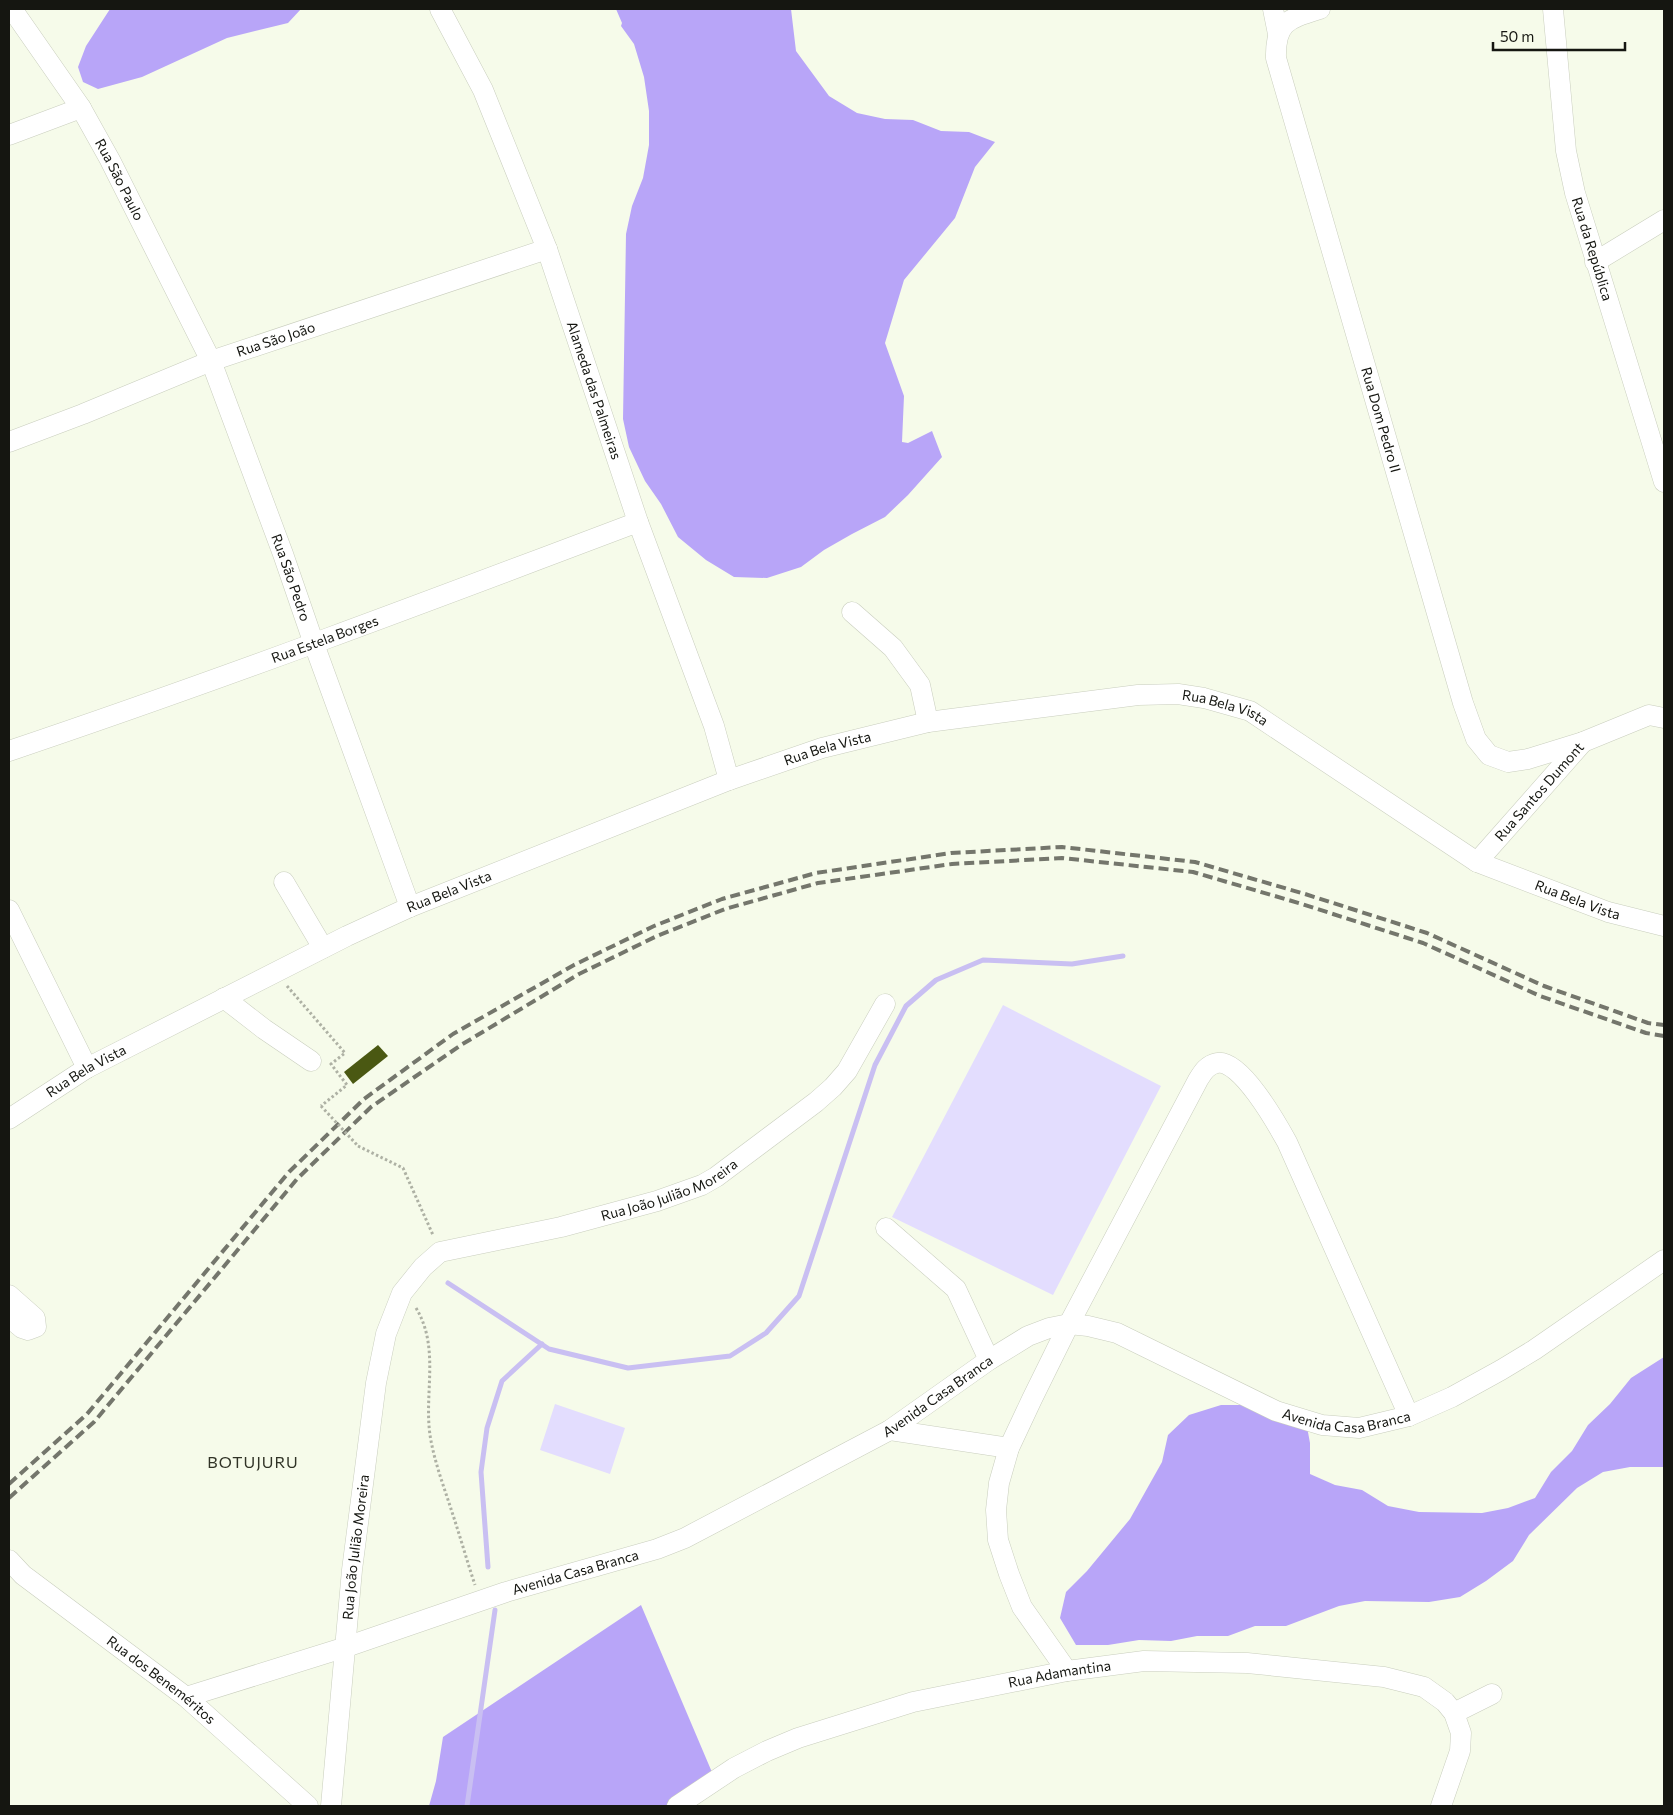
<svg xmlns="http://www.w3.org/2000/svg" width="1673" height="1815" font-family="Commissioner,sans-serif">
  <style>
    .green { fill: #e3ddfe }
    .forest { fill: #b8a5f8 }
    .lines { fill: none; stroke-linecap: round; stroke-linejoin: round }
    .stream { stroke: #c9bff2; stroke-width: 5 }
    .building { fill: #4a5812 }
    .minor-casing { stroke: #c9cebe; stroke-width: 21 }
    .path { stroke: #aeb1a4; stroke-width: 3; stroke-dasharray: 2.5 2.5; stroke-linecap: butt }
    .minor { stroke: #fff; stroke-width: 20 }
    .rail { stroke: #74766c; stroke-width: 4; stroke-dasharray: 10 5; stroke-linecap: butt }
    .path-bridge { stroke: #aeb1a4; stroke-width: 3; stroke-dasharray: 2.5 2.5; stroke-linecap: butt }
    .labels { text-anchor: middle; stroke-width: 5; stroke-linejoin: round; paint-order: stroke }
    .street-label { font-size: 14px; fill: #151611; stroke: #f6fbea }
    .quarter-label { font-size: 16px; letter-spacing: 1px; fill: #303326; stroke: #f6fbea }
  </style>
  <rect width="100%" height="100%" fill="#f6fbea"/>
  <path class="green" d="M1003 1005 1161 1086 1053 1295 892 1217Z
    M555 1404 625 1428 610 1474 540 1450Z"/>
  <path class="forest" d="M110 9H301L288 23 227 38 142 77 98 89 83 82 78 67 86 46Z
    M616 9H791L796 51 829 96 857 113 885 119 913 120 941 131 969 132 995 142 975 167 955 218 904 280 885 343 904 396 902 442 908 443 932 431 942 457 908 495 885 517 852 534 824 550 801 567 767 578 734 577 706 560 678 537 661 504 645 481 629 447 623 419 626 234 632 206 643 178 649 145V111L644 77 634 44 621 26 622 23Z
    M1664 1357V1467H1630L1603 1472 1577 1488 1529 1535 1513 1561 1486 1581 1460 1597 1429 1602 1365 1601 1339 1606 1286 1626H1255L1228 1636H1197L1171 1641 1139 1640 1108 1645H1076L1060 1618 1066 1592 1087 1571 1130 1519 1162 1462 1168 1435 1189 1415 1221 1405H1252L1305 1416 1310 1443V1474L1335 1485 1362 1490 1388 1506 1419 1512 1482 1513 1508 1508 1535 1498 1551 1472 1572 1451 1588 1425 1610 1404 1631 1378Z
    M641 1605 714 1777 665 1806H429L436 1781 443 1737Z"/>
  <g class="lines">
    <path class="stream" d="M448 1283 549 1349 628 1368 730 1356 766 1333 799 1296 875 1065 906 1006 936 980 983 960 1072 964 1123 956
      M488 1567 481 1472 487 1428 502 1381 542 1344
      M467 1806 495 1610"/>
  </g>
  <path class="building" d="M378 1045 388 1056 353 1084 344 1072Z"/>
  <g class="lines">
    <g class="minor-casing">
      <g id="minor">
        <path id="s1" d="M12 9 81 108 110 160 211 361 283 554 314 644 410 907"/>
        <path id="s2" d="M440 9 483 90 547 249 638 522 714 726 729 780"/>
        <path d="M1273 9 1278 34"/>
        <path id="s3" d="M1320 9C1288 19 1275 22 1276 58L1463 703 1476 739 1489 755 1508 762 1528 759 1583 742 1649 715 1664 718"/>
        <path id="s4" d="M1553 9 1566 151 1575 193 1664 482"/>
        <path d="M9 135 81 108"/>
        <path d="M1595 262 1664 220"/>
        <path id="s5" d="M9 442 83 414 211 361 547 249"/>
        <path d="M852 612 893 648 920 685 928 722"/>
        <path id="s6" d="M9 751C220 680 429 601 638 522"/>
        <path id="s7" d="M1477 862 1583 742"/>
        <path d="M284 882 323 948"/>
        <path d="M9 910 87 1068"/>
        <path d="M224 998 264 1029 311 1061"/>
        <path id="s8" d="M9 1119 87 1068 347 936 410 907 729 780 822 748 928 722 1138 695 1178 694 1204 698 1250 711 1477 862 1608 912 1664 926"/>
        <path d="M886 1228 956 1289 989 1360"/>
        <path d="M9 1295 35 1318 36 1327 28 1330 22 1328 9 1317"/>
        <path d="M890 1430 1009 1448"/>
        <path id="s9" d="M9 1560 23 1575 186 1697 308 1806"/>
        <path d="M1067 1671 1022 1607 1009 1574 998 1540 996 1510 999 1483 1009 1448 1032 1399 1069 1324 1198 1080C1203 1072 1207 1065 1217 1063 1240 1058 1277 1124 1287 1142L1409 1416"/>
        <path id="s10" d="M186 1697 346 1647 506 1592 657 1549 685 1538 890 1430 989 1360 1028 1336 1049 1328 1069 1324 1088 1326 1117 1333 1276 1411 1322 1425 1359 1428 1409 1416 1452 1397 1501 1370 1534 1350 1664 1260"/>
        <path d="M1454 1713 1492 1694"/>
        <path id="s11" d="M331 1806 352 1570 376 1383 386 1334 402 1293 423 1267 440 1252 561 1227 657 1201 702 1185 716 1177 816 1102 833 1087 847 1071 885 1004"/>
        <path id="s12" d="M677 1806 734 1768 767 1751 798 1738 913 1702 1067 1671 1144 1661 1247 1663 1384 1677 1424 1687 1445 1702 1454 1713 1461 1733 1460 1751 1441 1806"/>
      </g>
    </g>
    <path class="path" d="M287 986 345 1053 331 1064 347 1085 321 1106
      M358 1146 403 1168 433 1235
      M416 1308C440 1347 424 1393 430 1435 434 1461 444 1487 452 1512 460 1536 467 1561 475 1585"/>
    <use href="#minor" class="minor"/>
    <path class="rail" d="M9 1484 87 1414 289 1172 364 1099 453 1034 574 965 654 926 722 899 816 873 951 853 1062 847 1195 862 1305 894 1427 933 1544 986 1648 1023 1664 1025
      M9 1498 94 1422 297 1179 371 1107 461 1045 579 974 657 936 725 909 818 883 952 864 1062 858 1193 872 1302 904 1423 943 1540 996 1646 1033 1664 1036"/>
    <path class="path-bridge" d="M321 1106 358 1146"/>
  </g>
  <g class="labels">
    <g class="street-label">
      <text dy="5" stroke="none"><textPath href="#s1" startOffset="202">Rua São Paulo</textPath></text>
      <text dy="5" stroke="none"><textPath href="#s4" startOffset="244">Rua da República</textPath></text>
      <text dy="5" stroke="none"><textPath href="#s5" startOffset="286">Rua São João</textPath></text>
      <text dy="5" stroke="none"><textPath href="#s2" startOffset="412">Alameda das Palmeiras</textPath></text>
      <text dy="5" stroke="none"><textPath href="#s3" startOffset="451">Rua Dom Pedro II</textPath></text>
      <text dy="5" stroke="none"><textPath href="#s1" startOffset="636">Rua São Pedro</textPath></text>
      <text dy="5" stroke="none"><textPath href="#s6" startOffset="335">Rua Estela Borges</textPath></text>
      <text dy="5" stroke="none"><textPath href="#s8" startOffset="1306">Rua Bela Vista</textPath></text>
      <text dy="5" stroke="none"><textPath href="#s8" startOffset="901">Rua Bela Vista</textPath></text>
      <text dy="5" stroke="none"><textPath href="#s7" startOffset="94">Rua Santos Dumont</textPath></text>
      <text dy="5" stroke="none"><textPath href="#s8" startOffset="496">Rua Bela Vista</textPath></text>
      <text dy="5" stroke="none"><textPath href="#s8" startOffset="1711">Rua Bela Vista</textPath></text>
      <text dy="5" stroke="none"><textPath href="#s8" startOffset="91">Rua Bela Vista</textPath></text>
      <text dy="5" stroke="none"><textPath href="#s11" startOffset="814">Rua João Julião Moreira</textPath></text>
      <text dy="5" stroke="none"><textPath href="#s10" startOffset="814">Avenida Casa Branca</textPath></text>
      <text dy="5" stroke="none"><textPath href="#s10" startOffset="1264">Avenida Casa Branca</textPath></text>
      <text dy="5" stroke="none"><textPath href="#s11" startOffset="260">Rua João Julião Moreira</textPath></text>
      <text dy="5" stroke="none"><textPath href="#s10" startOffset="409">Avenida Casa Branca</textPath></text>
      <text dy="5" stroke="none"><textPath href="#s12" startOffset="409">Rua Adamantina</textPath></text>
      <text dy="5" stroke="none"><textPath href="#s9" startOffset="194">Rua dos Beneméritos</textPath></text>
    </g>
    <g class="quarter-label">
      <text x="253" y="1468">BOTUJURU</text>
    </g>
  </g>
  <rect width="1673" height="1815" fill="none" stroke="#151611" stroke-width="20"/>
  <path d="M1493 42v8h132v-8" fill="none" stroke="#151611" stroke-width="2.5"/>
  <text x="1500" y="42" font-size="15" fill="#151611" stroke="#f6fbea" stroke-width="4" paint-order="stroke">50 m</text>
</svg>
